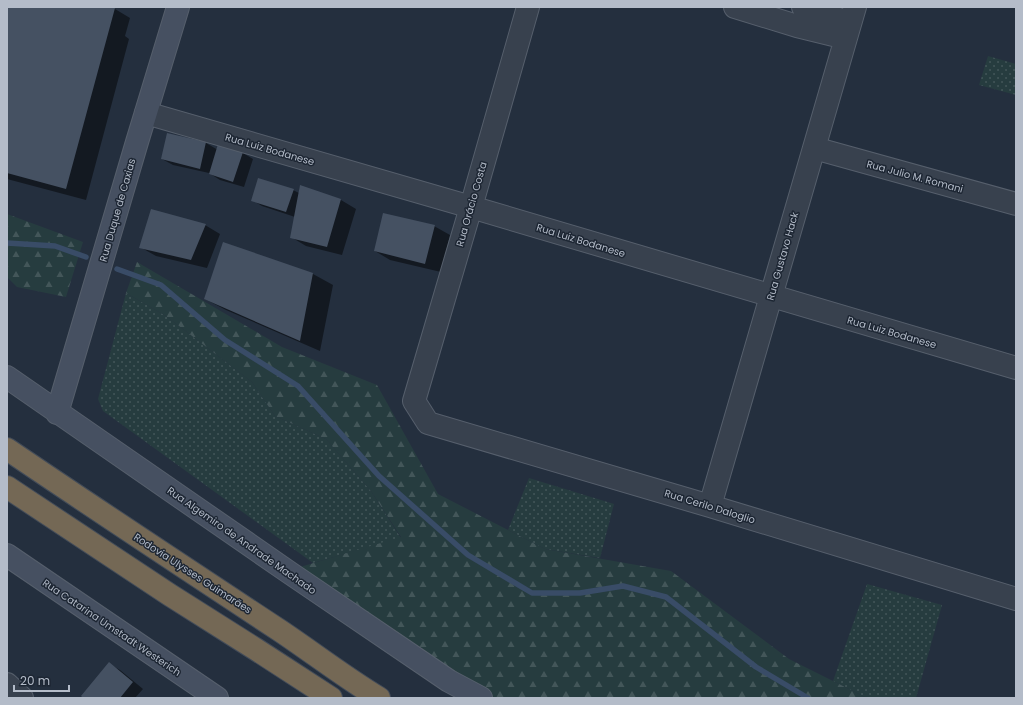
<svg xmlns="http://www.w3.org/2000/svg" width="1023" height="705" font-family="Poppins,sans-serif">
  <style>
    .grass { fill: url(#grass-dots) }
    .forest { fill: url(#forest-firs) }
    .shadow { fill: #0007 }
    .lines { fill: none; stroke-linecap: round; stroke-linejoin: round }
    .stream { stroke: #394c67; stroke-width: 5.5 }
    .building { fill: #455162 }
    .street-casing { stroke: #565f6c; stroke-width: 24 }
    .secondary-casing { stroke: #565f6c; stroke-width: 24 }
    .highway-casing { stroke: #434c59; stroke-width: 24 }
    .street { stroke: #38414e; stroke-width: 22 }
    .secondary { stroke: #465061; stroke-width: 22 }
    .highway { stroke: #746855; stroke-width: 22 }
    .labels { text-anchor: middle; stroke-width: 3; stroke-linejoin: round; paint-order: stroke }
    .street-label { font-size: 10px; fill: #b4bcc9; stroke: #1d2633 }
  </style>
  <defs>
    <pattern id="grass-dots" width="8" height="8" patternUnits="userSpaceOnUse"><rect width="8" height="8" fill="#263c3f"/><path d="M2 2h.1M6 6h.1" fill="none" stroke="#435659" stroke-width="1.8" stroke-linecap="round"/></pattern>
    <pattern id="forest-firs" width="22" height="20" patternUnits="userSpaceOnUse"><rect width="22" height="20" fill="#263c3f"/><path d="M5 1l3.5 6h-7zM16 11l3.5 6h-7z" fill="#435659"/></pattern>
  </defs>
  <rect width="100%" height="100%" fill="#242f3e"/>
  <path class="grass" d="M988 56 1016 64V95L979 85Z
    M126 293 166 316 252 382 275 416 326 439 371 491 401 538 313 563 103 411 98 399Z
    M529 478 614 504 600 558 545 549 508 530Z
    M867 584 942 605 916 698H867L833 681Z"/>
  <path class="forest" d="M7 214 83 242 66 297 17 287 7 277Z
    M137 262 282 347 377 385 438 494 545 549 671 571 789 659 867 698H486L290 570 401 537 371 491 326 439 275 416 252 382 166 316 126 293Z"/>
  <path class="shadow" d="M7 7H107L115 9 130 18 125 36 129 39 86 200 7 179Z
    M168 134 206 143 218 150 219 146 243 153 253 159 244 187 220 180 209 173 173 165 162 159Z
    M300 186 341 200 356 209 342 255 306 246 291 237 295 217 262 206 252 200 293 190 299 193Z
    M205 225 220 234 207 268 156 256 140 247Z
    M434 226 450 235 441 272 390 260 375 251Z
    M224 243 313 274 333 285 320 351 226 310 205 299Z
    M109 664 120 670 143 689 135 698H84Z"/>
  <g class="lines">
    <path class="stream" d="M7 243 55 246 86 257
      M117 269 161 285 225 340 298 386 379 476 468 555 532 593H580L623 586 666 597 756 667 808 698"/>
  </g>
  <path class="building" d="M7 7H111L115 8 66 189 7 173Z
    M167 133 206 142 200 169 161 159Z
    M218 144 243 152 233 182 209 174Z
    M258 178 294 189 286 212 251 201Z
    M300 185 341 199 327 247 290 238Z
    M151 209 206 224 191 260 139 248Z
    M383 213 435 225 425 264 374 251Z
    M223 242 313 273 300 341 204 299Z
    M109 662 133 682 120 698H83L81 696Z"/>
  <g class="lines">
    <g class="street-casing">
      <path id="street" d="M528 7 471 207 414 401 428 423 710 506 1016 599
        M735 7 797 26 846 38
        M803 7 850 23
        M146 113 471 207 1016 368
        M814 148 1016 204
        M710 506 855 7
        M7 684 22 698"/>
    </g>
    <g class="secondary-casing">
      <path id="secondary" d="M7 377 290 573 449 681 481 698
        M57 413 137 142 178 7
        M7 555 217 698"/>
    </g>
    <g class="highway-casing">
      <path id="highway" d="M7 449C97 510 188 570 279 630 312 652 344 677 379 698
        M7 487 170 595 257 650 331 698"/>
    </g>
    <use href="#street" class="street"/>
    <use href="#secondary" class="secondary"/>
    <use href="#highway" class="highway"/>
  </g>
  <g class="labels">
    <g class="street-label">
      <text transform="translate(270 149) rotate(16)" y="4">Rua Luiz Bodanese</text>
      <text transform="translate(915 176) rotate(15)" y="4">Rua Julio M. Romani</text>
      <text transform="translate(471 204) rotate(-74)" y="4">Rua Orácio Costa</text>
      <text transform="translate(117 210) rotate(-74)" y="4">Rua Duque de Caxias</text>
      <text transform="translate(581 240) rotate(17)" y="4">Rua Luiz Bodanese</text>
      <text transform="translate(782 256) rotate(-74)" y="4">Rua Gustavo Hack</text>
      <text transform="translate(892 332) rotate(16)" y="4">Rua Luiz Bodanese</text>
      <text transform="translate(710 506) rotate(17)" y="4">Rua Cerilo Daloglio</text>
      <text transform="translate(242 540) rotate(35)" y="4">Rua Algemiro de Andrade Machado</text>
      <text transform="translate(193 573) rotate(33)" y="4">Rodovia Ulysses Guimarães</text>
      <text transform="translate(112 627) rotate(34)" y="4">Rua Catarina Umstadt Westerich</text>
    </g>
  </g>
  <rect width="1023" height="705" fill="none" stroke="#b4bcc9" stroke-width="16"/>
  <path d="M14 685v6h55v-6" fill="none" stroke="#b4bcc9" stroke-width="2"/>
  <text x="20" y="685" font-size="12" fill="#b4bcc9" stroke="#1d2633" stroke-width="3" paint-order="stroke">20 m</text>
</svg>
